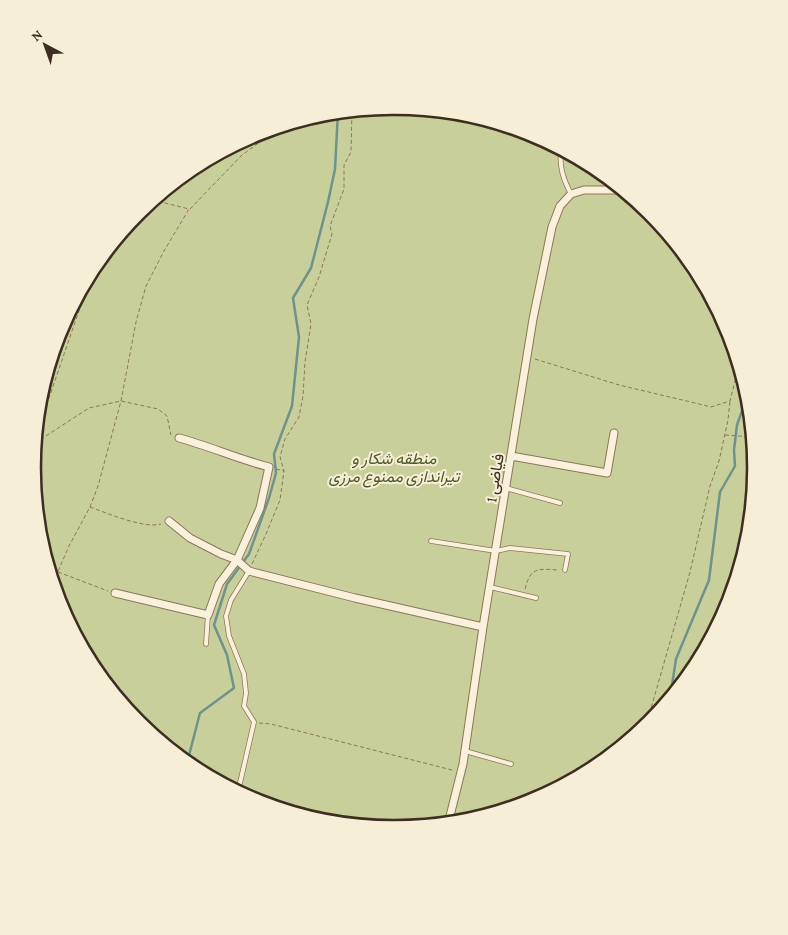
<svg xmlns="http://www.w3.org/2000/svg" width="788" height="935" font-family="'Crimson Pro',Vazirmatn,serif">
  <style>
    .green { fill: #c9cf9b }
    .lines { fill: none; stroke-linecap: round; stroke-linejoin: round }
    .stream { stroke: #6f938a; stroke-width: 2.5 }
    .canal { stroke: #a9c4bc; stroke-width: 9 }
    .lane-casing { stroke: #8d765c; stroke-width: 5.5 }
    .street-casing { stroke: #8d765c; stroke-width: 9 }
    .path { stroke: #8d765c; stroke-width: 1; stroke-dasharray: 4 2.5; stroke-linecap: butt }
    .lane { stroke: #faf1dc; stroke-width: 4 }
    .street { stroke: #faf1dc; stroke-width: 7 }
    .labels { text-anchor: middle; stroke-width: 4; stroke-linejoin: round; paint-order: stroke }
    .park-label { font-size: 16px; font-style: italic; fill: #4d5a26; stroke: #f7eed8 }
    .street-label { font-size: 16px; fill: #3d2e20; stroke: #f7eed8 }
    .rim { fill: none; stroke: #3d2e20; stroke-width: 2.5 }
  </style>
  <rect width="100%" height="100%" fill="#f0e4c8"/>
  <path class="green" d="M34 468a360 360 0 1 1 720 0a360 360 0 1 1-720 0Z"/>
  <g class="lines">
    <path class="stream" d="M670 698 676 659 709 580 720 492 735 466 734 450 737 425 748 394
      M187 763 200 713 234 688 227 655 214 625 227 584 249 554 269 498 276 473 274 454 292 406 299 337 293 298 311 268 328 202 335 169 338 111"/>
    <path class="canal" d="M46 377 65 319"/>
    <g class="lane-casing">
      <path id="lane" d="M561 149C559 166 563 179 571 194
        M506 488 560 503
        M431 541 496 551 510 548 568 554 565 570
        M490 587 536 598
        M206 644 208 615
        M465 751 511 764
        M240 783 254 722 244 706 246 693 244 674 229 636 226 616 231 600 249 571"/>
    </g>
    <g class="street-casing">
      <path id="street" d="M511 456 607 473 614 433
        M169 521 190 538 221 554 237 560 249 571 355 598 483 627
        M115 593 208 615 219 584 237 560 260 508 269 467C238 459 209 446 179 438
        M448 824 463 764 483 627 533 319 552 227 560 206 571 194 584 190H623"/>
    </g>
    <path class="path" d="M190 209 242 155 282 126
      M535 359 619 385 695 403 711 407 730 401 739 365
      M725 435 752 437
      M36 436 95 264
      M35 443 89 408 121 401 158 409 167 416 171 435
      M276 469 284 471 280 457 285 439 299 417 303 396 305 362 311 324 307 305 319 277 332 234 330 226 344 189V165L351 152 352 110
      M90 507C107 513 144 529 161 524
      M252 564 266 534 280 500 284 471
      M58 572 108 591
      M53 583 69 546 90 507 98 486 121 401 136 322 146 286 164 251 189 209 153 200
      M525 589C531 566 538 569 559 570
      M259 723 271 724 452 770
      M646 726 690 572 710 486 719 461 728 420 730 401"/>
    <use href="#lane" class="lane"/>
    <use href="#street" class="street"/>
  </g>
  <g class="labels">
    <g class="park-label">
      <text x="394" y="464">منطقه شکار و<tspan x="394" dy="18">تیراندازی ممنوع مرزی</tspan></text>
    </g>
    <g class="street-label">
      <text transform="translate(494 478) rotate(-81)" y="6">فیاضی 1</text>
    </g>
  </g>
  <path d="M0 0H788V935H0ZM393 115H395A352 352 0 0 1 747 467V468A352 352 0 0 1 395 820H393A352 352 0 0 1 41 468V467A352 352 0 0 1 393 115Z" fill="#f7eed8" fill-rule="evenodd"/>
  <path class="rim" d="M393 115H395A352 352 0 0 1 747 467V468A352 352 0 0 1 395 820H393A352 352 0 0 1 41 468V467A352 352 0 0 1 393 115Z"/>
  <g transform="translate(45 45) rotate(319)" stroke="#f7eed8" stroke-width="4" paint-order="stroke">
  <path d="M0-4L9 19L0 12L-9 19Z" fill="#3d2e20"/>
  <text y="-8" font-size="14" font-weight="bold" text-anchor="middle" fill="#3d2e20">N</text>
  </g>
</svg>
